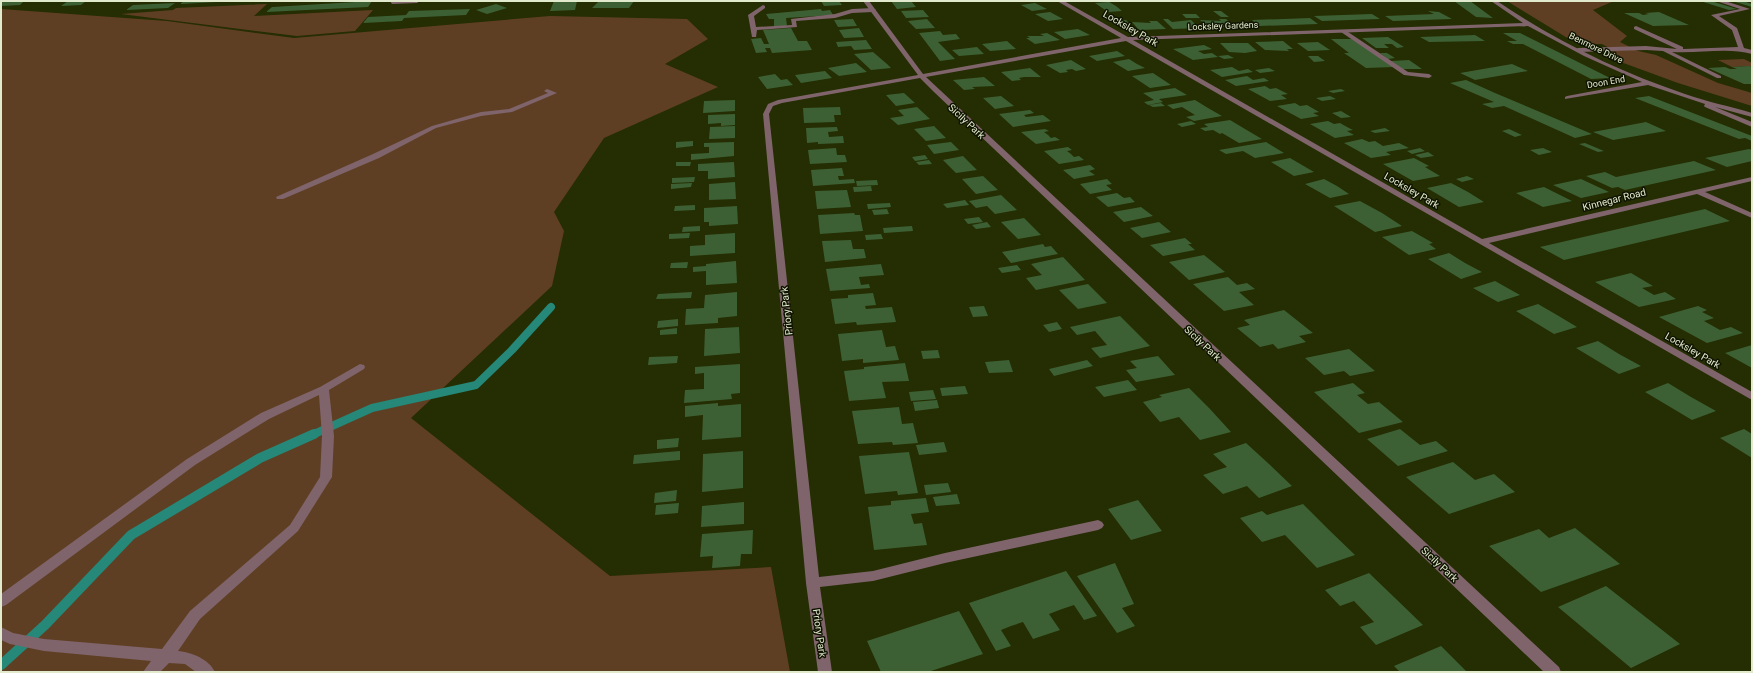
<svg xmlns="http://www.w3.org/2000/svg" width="1753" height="673" font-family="Roboto,sans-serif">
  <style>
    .green { fill: #5f3f23 }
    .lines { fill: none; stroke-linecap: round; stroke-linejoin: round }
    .stream-far1 { stroke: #258878; stroke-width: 8 }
    .stream { stroke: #258878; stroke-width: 10 }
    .building { fill: #3c6034 }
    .service { fill: #7f646b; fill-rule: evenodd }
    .minor { fill: #7f646b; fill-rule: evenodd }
    .labels { text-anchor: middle; stroke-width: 3; stroke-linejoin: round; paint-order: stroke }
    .far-street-label { font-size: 9px; fill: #e2eacd; stroke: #0f1401 }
    .street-label { font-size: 10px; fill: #e2eacd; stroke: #0f1401 }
  </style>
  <rect width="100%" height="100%" fill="#252d02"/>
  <path class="green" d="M1507 1H1614L1593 10 1627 36 1620 42 1638 51 1656 55 1718 83 1752 93V106L1678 83 1618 61 1606 53 1615 51 1602 44H1586L1569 39Z
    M267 4 254 16 373 10 355 31 297 36 121 14 173 10 176 8Z
    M1 9 167 21 294 38 550 16 687 19 708 39 665 64 718 87 604 138 554 212 564 231 552 286 411 418 610 576 771 567 790 672H1Z
    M1744 59 1752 63V67L1749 66 1732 67 1718 60Z"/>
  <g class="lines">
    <path class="stream-far1" d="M312 435 372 408 476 385 512 350 551 307"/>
    <path class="stream" d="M1 665 45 625 131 535 260 458 314 434"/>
  </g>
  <path class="building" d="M1 1H24L20 5 1 6Z
    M68 1H86L81 5 61 6Z
    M184 1H217V2L180 4Z
    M372 1 368 7 266 12 272 7Z
    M554 1H577L575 10 550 11Z
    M599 1H634L629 8H592Z
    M821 1H839L842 5 824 6Z
    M891 1H911L916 7 897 9Z
    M1454 1H1470L1493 18 1476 17Z
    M1700 1H1711L1737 9 1729 10Z
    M1732 1H1743L1752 4V7Z
    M1109 2 1116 6 1122 11 1108 12 1095 3Z
    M175 3 168 8 126 10 133 5Z
    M1035 3 1047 9 1032 11 1021 5Z
    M496 4 507 8 487 14 476 10Z
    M470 9 466 15 404 18 402 21 363 23 368 17 406 15 409 11Z
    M821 9 822 11 830 10 833 15 786 18 787 26H774V19H769L766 14Z
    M923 10 929 17 906 18 901 11Z
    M1213 11H1221L1229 17H1221Z
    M1428 11 1439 12 1452 19 1393 21 1385 16 1434 14Z
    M1050 12 1063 19 1048 21 1035 14Z
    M1659 12 1689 25 1653 26 1624 13H1639L1643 15 1649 14 1645 13Z
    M1182 14H1196L1200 18H1186Z
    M1372 14 1380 19 1322 21 1314 16Z
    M1310 18 1318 24 1259 26 1252 20Z
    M853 19 857 26 838 27 834 20Z
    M927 19 935 28 916 29 908 21Z
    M1163 19H1168L1172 22 1191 20 1199 28 1173 29Z
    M1219 19H1226L1235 27H1208L1200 20 1221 21Z
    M1118 20H1126L1131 25H1122Z
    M1149 21H1157L1166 29 1139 30 1132 22 1151 23Z
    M791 28 798 41H807L812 50 772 53 770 48H765L767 52 756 53 751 39 761 38 764 44H769L763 30Z
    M859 28 864 37 844 38 839 30Z
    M1078 29 1090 35 1065 39 1054 32Z
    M940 31 943 35 956 34 960 39 938 42 955 59 940 61 919 33Z
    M1047 33 1060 40 1035 44 1026 38H1030L1027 36H1044L1040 34Z
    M1503 33H1520L1610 78 1591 79 1523 44H1513L1507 41H1517Z
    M1475 35 1485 41 1429 42 1420 37Z
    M1388 37 1404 47 1397 48 1392 44H1384L1389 48H1376L1362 38Z
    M1331 39H1352L1394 67 1366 68 1344 53H1349Z
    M866 40 872 49 854 50 851 46 838 47 836 42Z
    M1007 41 1016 49 990 51 982 44Z
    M1283 41 1293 49H1287L1289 51 1265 50 1255 42Z
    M1318 42 1330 50 1308 51 1297 43Z
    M1220 43H1248L1257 51 1245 53 1229 52Z
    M1204 45 1212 49 1198 51 1204 54 1212 53 1218 57 1193 60 1173 49Z
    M977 47 984 54 959 56 952 50Z
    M1117 51 1125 56 1097 61 1089 56Z
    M873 52 887 64 891 68 871 70 854 54Z
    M1380 53H1387L1395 58 1388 59Z
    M1228 55 1234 58 1224 59 1218 56Z
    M1308 56H1318L1325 61 1314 62Z
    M1129 59 1137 64 1145 68 1128 71 1113 62Z
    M1071 60 1086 69 1076 71 1072 69 1066 70 1068 72 1060 73 1046 65Z
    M1409 60 1422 69H1402L1391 61Z
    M856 63 867 72 839 76 828 68Z
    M1512 64 1528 71 1475 80 1460 73Z
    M1749 66 1752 67V84H1744L1708 68 1725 67 1730 69H1737L1732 67Z
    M1232 67 1239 71 1248 69 1253 72 1222 77 1210 70Z
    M1030 68 1041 77H1024L1019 78 1021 80 1012 81 1001 72Z
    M1269 68 1275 71 1260 73 1255 70Z
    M825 71 832 78 801 83 795 75Z
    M1153 73 1171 85 1150 88 1132 76Z
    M775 74 781 80 787 79 793 85 767 89 758 77Z
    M1247 76 1253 80 1264 78 1269 81 1236 86 1225 80Z
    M984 77 995 86 972 87 975 89 964 90 953 80Z
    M1466 80 1495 93 1592 134 1575 138 1504 106 1492 108 1482 104 1494 102 1450 83Z
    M1265 86 1270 89 1276 88 1288 94 1281 95 1287 99 1270 101 1248 89Z
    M1175 88 1187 95 1159 99 1163 102 1148 105 1144 102 1154 100 1143 93Z
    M1341 89 1345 91 1333 93 1328 91Z
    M904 93 915 103 896 106 886 95Z
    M1001 96 1014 106 995 109 983 98Z
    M1330 96 1336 99 1322 101 1316 98Z
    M1649 96 1752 136V141L1745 138 1739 139 1635 98Z
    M735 100V111L703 113 704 101Z
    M1195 100 1208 108 1222 116 1194 121 1186 117 1195 115 1182 107 1173 109 1167 105Z
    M1161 103 1165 106 1153 107 1149 105Z
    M1295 103 1300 106 1307 105 1319 112 1313 113 1319 116 1301 119 1277 106Z
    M840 107 841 115H834L835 122 804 123 803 108Z
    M917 107 930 119 898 125 890 118 904 116 898 110Z
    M1030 110 1034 113 1024 115 1026 117 1043 115 1051 121 1013 127 999 114Z
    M1341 111 1351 117 1341 118 1332 113Z
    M735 114V125L721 126V123L708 124V115Z
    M1230 120 1245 129 1262 139 1239 143 1222 133 1220 134 1213 130 1205 131 1200 128 1208 127 1204 124Z
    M1191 121 1196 124 1182 127 1177 124Z
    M1328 121 1334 124 1340 123 1347 127 1353 130 1347 131 1354 135 1335 138 1310 124Z
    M1646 122 1666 131 1613 140 1593 132Z
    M735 126V138L709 139 710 127Z
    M934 126 946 138 926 141 914 129Z
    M837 127 838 131 828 132 829 137 843 136 844 143 818 144V142L807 143 806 128Z
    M1385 128 1390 131 1375 133 1370 131Z
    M1045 129 1049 131 1044 132 1048 135 1051 138 1055 137 1060 140 1036 144 1021 132Z
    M1509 129 1522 135 1515 137 1502 131Z
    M1362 139 1369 142 1375 141 1383 146 1399 143 1409 148 1386 152 1391 155 1371 158 1344 143Z
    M693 141V146L676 148V142Z
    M734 142V156L691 160V154L709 153V147H704V143Z
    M951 142 959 150 934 154 927 145Z
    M1266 142 1284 153 1255 158 1243 151 1226 154 1219 150Z
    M1585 143 1604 151 1598 152 1579 144Z
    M1068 147 1072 150 1067 151 1071 154 1074 157 1079 156 1084 160 1059 164 1044 151Z
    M836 148 837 155H845L847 162 810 164 808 150Z
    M1420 148 1425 151 1412 154 1407 151Z
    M1543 148 1552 152 1539 155 1530 150Z
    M1749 149 1752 150V161L1727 167 1705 158Z
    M1428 152 1434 156 1421 158 1415 155Z
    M925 155 928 159 915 161 912 157Z
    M963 156 977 170 956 173 943 160Z
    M1290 158 1314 172 1294 176 1271 162Z
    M1414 158 1429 166 1425 167 1440 176 1413 181 1383 164Z
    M929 160 932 164 919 165 916 162Z
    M1694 161 1716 170 1625 190 1618 187 1612 188 1586 176 1605 172 1616 177Z
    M676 162H691L690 166H676Z
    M734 162 735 177 708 179V171H698V164Z
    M1090 165 1095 169 1089 171 1095 175 1074 179 1063 170Z
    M842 168 844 176H838L839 180 854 179 855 183 813 186 811 170Z
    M983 176 998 190 976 194 962 179Z
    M1467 176 1474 179 1462 182 1456 179Z
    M695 177 694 182 672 183V178Z
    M1107 179 1112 184 1106 185 1112 190 1090 194 1080 184Z
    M1324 179 1337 186 1349 194 1330 198 1305 184Z
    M1581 179 1609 192 1581 198 1553 185Z
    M877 180 878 185 857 186 856 181Z
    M735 182 736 199 709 200V184Z
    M692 183 691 187 671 189V184Z
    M1451 183 1468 192 1484 202 1459 207 1427 188Z
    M871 186 872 191 854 192 853 187Z
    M1544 187 1572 201 1543 207 1516 193Z
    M847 190 851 207 817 209 815 191Z
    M1117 193 1124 198 1130 197 1135 202 1108 207 1096 197Z
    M1001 195 1017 210 995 214 987 206 976 208 969 201Z
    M965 200 969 205 947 208 943 204Z
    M1360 201 1382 213 1402 226 1375 232 1334 206Z
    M890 203 891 207 868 209 867 204Z
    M695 205V210L674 211 675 206Z
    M737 206 738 224 709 226V222H704V208Z
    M1141 207 1153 216 1124 222 1113 212Z
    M887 209 889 214 874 215 872 210Z
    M1705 209 1730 221 1564 260 1540 247Z
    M854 213 855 215H860L863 231 820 234 818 215Z
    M979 217 983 222 968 224 964 219Z
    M1024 218 1041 235 1018 239 1001 222Z
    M987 222 991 227 976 229 972 225Z
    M1159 222 1171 232 1142 238 1130 228Z
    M700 226V231L682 232 683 227Z
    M912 226 913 231 884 233 883 228Z
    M1412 231 1433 243 1429 244 1436 249 1409 255 1382 237Z
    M690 233 689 238 669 239V234Z
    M735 233V253L690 256V246L705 245V235Z
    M881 234 883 239 866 240 865 235Z
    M1185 238 1192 244H1188L1195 250 1163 256 1150 245Z
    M851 240 853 249H864L866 258 825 262 822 241Z
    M1043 244 1045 247 1051 246 1058 254 1011 263 1002 252Z
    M1449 253 1465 263 1482 272 1461 279 1428 259Z
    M1204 255 1225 272 1189 280 1169 262Z
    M1063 257 1085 280 1036 290 1026 278 1042 275 1031 264Z
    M736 261 737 283 706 285V271L693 272V267L706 266V264Z
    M688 262 687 268H670L671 263Z
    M881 264 884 275 859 277 861 285 869 284 870 288 830 291 826 269Z
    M1017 265 1021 270 1002 273 998 268Z
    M1631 273 1653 286 1642 288 1654 295 1665 292 1676 299 1639 307 1595 282Z
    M1228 277 1237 285 1247 283 1255 289 1239 292 1254 305 1224 311 1193 284Z
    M1495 281 1520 295 1498 302 1473 288Z
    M1088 284 1107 303 1078 309 1059 290Z
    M692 292 691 298 656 299 658 294Z
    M737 292V316L718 318V323L685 325 686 309 704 308 705 295Z
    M873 293 876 305 865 306 866 309 892 307 896 322 857 325 856 322 835 324 831 299 848 298V295Z
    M1538 304 1557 315 1577 327 1554 334 1516 311Z
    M984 306 988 316 973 317 969 307Z
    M1698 306 1707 310 1702 312 1714 318 1704 321 1720 330 1731 327 1743 333 1707 343 1659 317Z
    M1284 310 1313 333 1299 336 1306 342 1278 349 1273 344 1260 347 1237 328 1250 325 1244 320Z
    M1120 316 1150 346 1100 358 1091 348 1107 345 1095 331 1077 335 1070 327Z
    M678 319V326L657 328 658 321Z
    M1057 322 1062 329 1049 332 1043 325Z
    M739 327 740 353 704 356 705 329Z
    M677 328V334L660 335V330Z
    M882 330 886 347 895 346 899 360 863 363V359L842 361 838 334Z
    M1598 341 1619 354 1641 366 1619 374 1576 348Z
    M1752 345V368L1725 353Z
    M1349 349 1375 371 1350 376 1344 371 1324 375 1305 358Z
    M938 350 940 358 923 359 921 351Z
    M678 356 677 363 648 365 649 357Z
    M1158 356 1175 375 1136 382 1126 370 1137 368 1130 361Z
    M1009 360 1013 372 989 373 985 362Z
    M1087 360 1093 366 1054 376 1049 369Z
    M905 363 909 381 882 382 886 398 849 401 844 371 864 369V367Z
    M740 364V393L731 394 732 399 684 403 685 390 704 389V373L695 374V367Z
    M1128 380 1137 390 1104 397 1095 387Z
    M1353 383 1365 393 1357 395 1368 404 1379 402 1403 422 1359 433 1314 392Z
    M1668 383 1691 397 1716 411 1692 420 1645 392Z
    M965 386 968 394 942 396 940 388Z
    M1189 388 1210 409 1231 432 1200 440 1179 417 1160 422 1143 402 1162 397 1159 395Z
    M933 390 936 399 911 401 909 392Z
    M937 400 939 408 915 411 913 402Z
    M718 403V406L741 404V437L702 440 703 415 685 417V406Z
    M899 407 902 424 913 423 918 443 893 445 892 442 858 444 852 411Z
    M1400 429 1420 445 1436 441 1448 451 1398 466 1367 439Z
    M1744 429 1752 434V458L1720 438Z
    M679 438 678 447 657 449V440Z
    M944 442 947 452 919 455 916 445Z
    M1246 443 1269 464 1292 486 1259 498 1247 486 1223 494 1203 475 1227 467 1213 454Z
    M680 451V460L633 464 634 455Z
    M743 451V488L702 492 703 454Z
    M909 452 918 493 898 495 897 491 865 494 859 456Z
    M1453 462 1475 480 1494 474 1515 492 1449 514 1406 477Z
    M948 483 951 492 926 495 924 485Z
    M677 490 676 501 654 503 655 493Z
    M957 494 960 504 936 506 933 497Z
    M926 498 929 512 911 514 914 524 922 523 927 545 874 550 868 507 891 505V501Z
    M1138 500 1162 531 1131 540 1108 509Z
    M744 502V524L701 527 702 506Z
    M679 503 678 513 655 515 656 505Z
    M1303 504 1328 529 1355 555 1317 568 1285 535 1262 542 1240 518 1262 511 1267 515Z
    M1575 528 1620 564 1541 592 1489 546 1539 529 1549 538Z
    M753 530 752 554H741L740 566 712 568 713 556 700 557 702 534Z
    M1115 563 1134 604 1122 608 1135 626 1117 633 1077 576Z
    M1066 571 1097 616 1084 620 1074 605 1062 609 1049 614 1060 630 1033 639 1023 622 1011 626 1001 630 1011 646 996 651 969 603Z
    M1369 573 1395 598 1423 625 1376 645 1360 627 1374 622 1354 601 1340 606 1325 590Z
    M1606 586 1680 644 1631 668 1558 607Z
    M959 611 983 654 928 672H881L867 641Z
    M1441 646 1467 672H1400L1394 666Z"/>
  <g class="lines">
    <path class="service" d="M1716 1H1725L1750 9 1719 16 1737 28 1744 48 1752 50V54C1727 47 1698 54 1672 52L1721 76V78H1717L1663 51 1646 50 1578 52 1575 50 1578 48 1646 46 1677 49 1634 29V27L1636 26 1683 47V49L1738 47 1732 30 1711 15 1740 9Z
      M763 5 765 6V8L754 16 756 27 792 25 791 19 835 14 852 9 873 8 876 10 873 12 852 13 835 18 796 21 797 27 757 30 756 37H752L748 15Z
      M1341 30H1345L1408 72 1429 74 1432 76 1429 78 1404 75 1341 32Z
      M547 89 557 93 512 112 481 116 436 128 379 158 283 199H277L276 197 373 154 432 126 481 112 509 109 548 93 544 91Z
      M360 364 364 365 365 367 364 369 329 390 334 436 332 477 298 531 200 619 178 651C191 652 209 659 215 672H196L185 664 169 663 160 672H143L151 661 44 651 10 644 1 640V627L13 633 44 639 162 649 190 611 290 525 320 477 322 436 319 395 269 419 195 465 6 605 1 607V594L187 459 261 413 320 387Z"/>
    <path class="minor" d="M390 1H420L417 3 392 4Z
      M863 1H869L923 74 1121 38 1057 1H1064L1128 37 1523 23 1491 1H1497C1554 40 1619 72 1685 94 1707 102 1730 106 1752 113V117L1715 107 1752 122V127L1705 107 1704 106 1705 104 1648 85 1565 99V97L1567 96 1642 82 1584 56 1528 26 1133 40 1482 239 1752 177V181L1705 192 1752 213V218L1697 194 1489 243 1752 392V400L1126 41 926 77 1559 667 1561 672H1544L934 92 920 78 782 103 773 106 769 114 819 577 873 571 945 553 1098 520 1102 522 1104 525 1102 528 1098 530 945 563 873 581 820 587 832 672H818L806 583 763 114 768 104 778 100 918 75Z"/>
  </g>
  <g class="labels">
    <g class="far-street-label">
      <text transform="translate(1223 26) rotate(-2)" y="3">Locksley Gardens</text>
      <text transform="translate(1596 48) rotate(26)" y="3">Benmore Drive</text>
      <text transform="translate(1606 82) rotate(-10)" y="3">Doon End</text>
    </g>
    <g class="street-label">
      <text transform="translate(1131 28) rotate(30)" y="4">Locksley Park</text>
      <text transform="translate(967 121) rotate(43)" y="4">Sicily Park</text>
      <text transform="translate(1412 190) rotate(30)" y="4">Locksley Park</text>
      <text transform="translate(1614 199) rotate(-14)" y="4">Kinnegar Road</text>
      <text transform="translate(786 311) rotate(-96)" y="4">Priory Park</text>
      <text transform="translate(1203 343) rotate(43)" y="4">Sicily Park</text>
      <text transform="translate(1693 350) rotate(30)" y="4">Locksley Park</text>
      <text transform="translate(1440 564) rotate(43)" y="4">Sicily Park</text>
      <text transform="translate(820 633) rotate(82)" y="4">Priory Park</text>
    </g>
  </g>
  <rect width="1753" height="673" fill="none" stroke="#e2eacd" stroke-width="4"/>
</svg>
